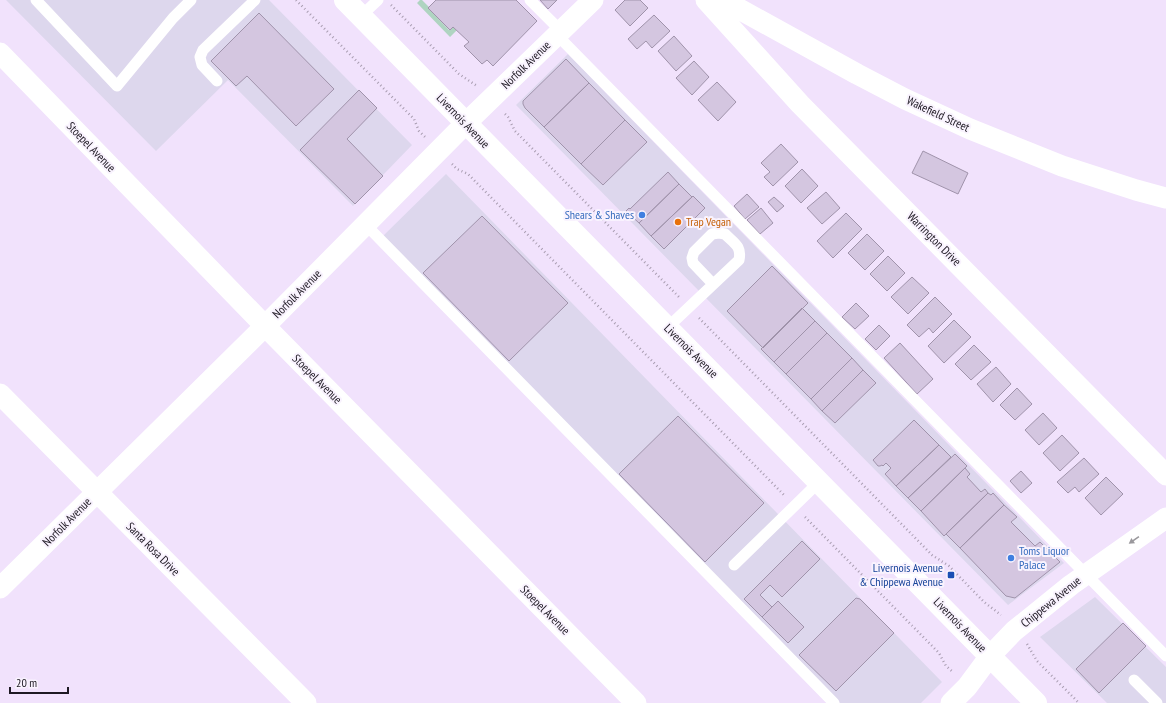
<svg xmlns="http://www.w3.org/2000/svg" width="1166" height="703" font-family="'PT Sans Narrow',sans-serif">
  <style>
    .commercial { fill: #ddd7ed }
    .green { fill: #afd4c1 }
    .building { fill: #d4c6e0; stroke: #a093ab }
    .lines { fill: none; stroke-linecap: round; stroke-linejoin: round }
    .path { stroke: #a99db1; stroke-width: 2.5; stroke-dasharray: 1 3; stroke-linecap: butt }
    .service { stroke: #fff; stroke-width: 11 }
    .minor { stroke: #fff; stroke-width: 21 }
    .tertiary { stroke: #fff; stroke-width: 22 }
    .oneway { fill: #9a989c }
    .shop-dot { fill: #3f7fe0; stroke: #f9f3fe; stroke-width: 1.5 }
    .food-dot { fill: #e8710a; stroke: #f9f3fe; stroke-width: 1.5 }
    .transit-dot { fill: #1a4fb4; stroke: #f9f3fe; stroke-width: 1.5 }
    .labels { text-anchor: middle; stroke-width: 4; stroke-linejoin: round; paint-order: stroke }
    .street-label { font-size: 12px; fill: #1e1923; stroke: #f9f3fe }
    .shop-label { font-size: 12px; fill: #366cbe; stroke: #f9f3fe; text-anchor: end }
    .food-label { font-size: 12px; fill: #c56008; stroke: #f9f3fe; text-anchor: start }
    .transit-label { font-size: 12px; fill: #164399; stroke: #f9f3fe; text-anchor: end }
  </style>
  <rect width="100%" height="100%" fill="#f1e2fc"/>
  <path class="commercial" d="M6 0H269L412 145 353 206 228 80 156 151Z
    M568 54 1064 563 1008 605 516 105Z
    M446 174 942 682 921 703H840L383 236Z
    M1095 597 1166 667V703H1107L1040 637Z"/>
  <path class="green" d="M420 0H422L429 7 428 8 449 30 453 27 457 30 450 37 417 3Z"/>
  <path class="building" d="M436 0H516L537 21 493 66 487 60 482 64 464 46 469 42 453 27 450 30 428 8Z
    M540 0H557L548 9Z
    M625 0H640L648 8 630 26 615 10Z
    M259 13 334 89 296 126 247 76 236 86 211 61Z
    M654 15 670 31 652 48 646 41 637 49 628 39Z
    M674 36 692 56 676 71 658 51Z
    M566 59 589 83 544 127 525 108 523 104V101Z
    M694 61 709 77 692 95 676 78Z
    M717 82 736 102 718 121 698 100Z
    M589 83 625 120 581 164 544 127Z
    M359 90 377 108 347 139 383 176 355 204 300 150Z
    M625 120 647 142 603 185 581 164Z
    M781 144 798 162 773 186 764 177 770 172 761 163Z
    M923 151 968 173 958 194 912 173Z
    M802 169 818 186 801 203 785 186Z
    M668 172 679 184 639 223 626 211 629 208 630 209Z
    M679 184 692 197 651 236 639 223Z
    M826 192 840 208 822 224 807 208Z
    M747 194 759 207 745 219 734 206Z
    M693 196 705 208 664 249 651 236Z
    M774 197 784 206 777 212 768 202Z
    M761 208 773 223 760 234 747 220Z
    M846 213 862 229 833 258 817 241Z
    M482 216 568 303 509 361 423 273Z
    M867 234 884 251 865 270 848 253Z
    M888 256 905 273 887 291 870 274Z
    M772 266 808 303 763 348 727 311Z
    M912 277 929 293 908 314 891 297Z
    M935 297 952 314 933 333 929 328 919 337 907 325Z
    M856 303 869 316 855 329 842 317Z
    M802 308 815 321 774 362 761 349Z
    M954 320 971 337 944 363 928 346Z
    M815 321 827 333 786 374 774 362Z
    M879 325 890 336 876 350 865 339Z
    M827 333 852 358 811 399 786 374Z
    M900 343 933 379 917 394 884 358Z
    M974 345 991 362 971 380 955 364Z
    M852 358 863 370 822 411 811 399Z
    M996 367 1011 384 993 402 977 384Z
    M863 370 876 383 835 423 822 411Z
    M1017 388 1032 404 1015 420 1000 405Z
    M1043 413 1057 428 1039 445 1025 430Z
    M678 416 764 503 705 562 619 474Z
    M914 420 939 445 896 486 885 474 891 468 886 463 883 466 882 465 880 466H878L873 460Z
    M1062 435 1079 453 1060 471 1043 453Z
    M939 445 951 457 908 498 896 486Z
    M955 454 967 466 921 511 908 498Z
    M1084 458 1099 474 1079 492 1075 487 1068 493 1057 482Z
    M965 468 970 474 967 477 981 492 985 489 988 493 944 536 921 511Z
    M1021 471 1032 483 1021 493 1010 481Z
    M1106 477 1123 494 1101 515 1085 498Z
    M988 493 991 495 993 493 1004 505 960 548 946 534Z
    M1004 505 1017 517 1011 522 1035 546 1040 542 1060 562 1015 598 1006 596 960 548Z
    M802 541 820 559 782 597 770 585 760 595 772 607 762 617 744 599Z
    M856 598 860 599 894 633 836 691 799 655Z
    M778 601 804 627 788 643 762 617Z
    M1123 623 1146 646 1099 693 1076 669Z"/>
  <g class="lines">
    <path class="path" d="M296 0 414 119 419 131 425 137
      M391 5 459 74 477 86
      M505 114 508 117 515 131 679 297
      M452 164 457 169 468 174 785 496
      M699 318 932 555 949 566 984 602 1001 615
      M805 517 939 653 946 666 953 672
      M1027 644 1037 661 1079 703"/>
    <path class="service" d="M36 0 117 86 173 18 191 0
      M530 0 561 31
      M361 16 378 0
      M557 35 1166 656
      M217 81 202 65 200 57 203 50 255 0
      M366 225 834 703
      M667 328 739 260C742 246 734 243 725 234L719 233 712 234 694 252 692 258 693 263 713 284
      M734 565 819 482
      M1134 680 1157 703"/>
    <path class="minor" d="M706 0 800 104 1166 475
      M723 0 857 74 905 99 970 129 1062 166 1136 190 1166 198
      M0 53 265 326 636 703
      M0 394 306 703
      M0 588 265 326 466 123 593 0
      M951 703 967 687 990 656 1014 631 1071 585 1166 518"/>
    <path class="tertiary" d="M345 0 1036 703"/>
  </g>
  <defs><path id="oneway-solid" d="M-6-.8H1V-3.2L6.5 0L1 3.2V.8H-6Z"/></defs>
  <use class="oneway" href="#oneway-solid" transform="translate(1134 540) rotate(145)"/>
  <g class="shop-dot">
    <circle cx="642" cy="215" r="4"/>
    <circle cx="1011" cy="558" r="4"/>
  </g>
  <circle class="food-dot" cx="678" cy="222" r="4"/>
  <rect class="transit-dot" x="947" y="571" width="8" height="8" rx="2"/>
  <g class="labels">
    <g class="street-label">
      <text transform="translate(526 65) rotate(-44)" y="4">Norfolk Avenue</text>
      <text transform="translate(938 114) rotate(25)" y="4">Wakefield Street</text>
      <text transform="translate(463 121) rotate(46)" y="4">Livernois Avenue</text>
      <text transform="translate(91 147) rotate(46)" y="4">Stoepel Avenue</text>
      <text transform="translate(934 239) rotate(45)" y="4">Warrington Drive</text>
      <text transform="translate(297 294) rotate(-45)" y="4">Norfolk Avenue</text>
      <text transform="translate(691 351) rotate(45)" y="4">Livernois Avenue</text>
      <text transform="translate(317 379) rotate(45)" y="4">Stoepel Avenue</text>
      <text transform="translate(67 522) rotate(-45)" y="4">Norfolk Avenue</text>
      <text transform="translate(153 549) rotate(45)" y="4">Santa Rosa Drive</text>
      <text transform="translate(1051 602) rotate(-39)" y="4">Chippewa Avenue</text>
      <text transform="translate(545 610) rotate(45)" y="4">Stoepel Avenue</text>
      <text transform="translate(960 625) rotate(46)" y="4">Livernois Avenue</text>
    </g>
    <g class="shop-label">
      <text x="634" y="219">Shears &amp; Shaves</text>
      <text x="1019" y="555" text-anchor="start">Toms Liquor<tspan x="1019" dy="14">Palace</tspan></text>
    </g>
    <g class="food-label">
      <text x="686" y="226">Trap Vegan</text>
    </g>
    <g class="transit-label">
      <text x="943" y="572">Livernois Avenue<tspan x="943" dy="14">&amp; Chippewa Avenue</tspan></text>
    </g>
  </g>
  <path d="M10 687v6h58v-6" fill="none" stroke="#1e1923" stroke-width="2"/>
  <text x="16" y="687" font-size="12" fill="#1e1923" stroke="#f9f3fe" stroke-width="3" paint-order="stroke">20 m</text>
</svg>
